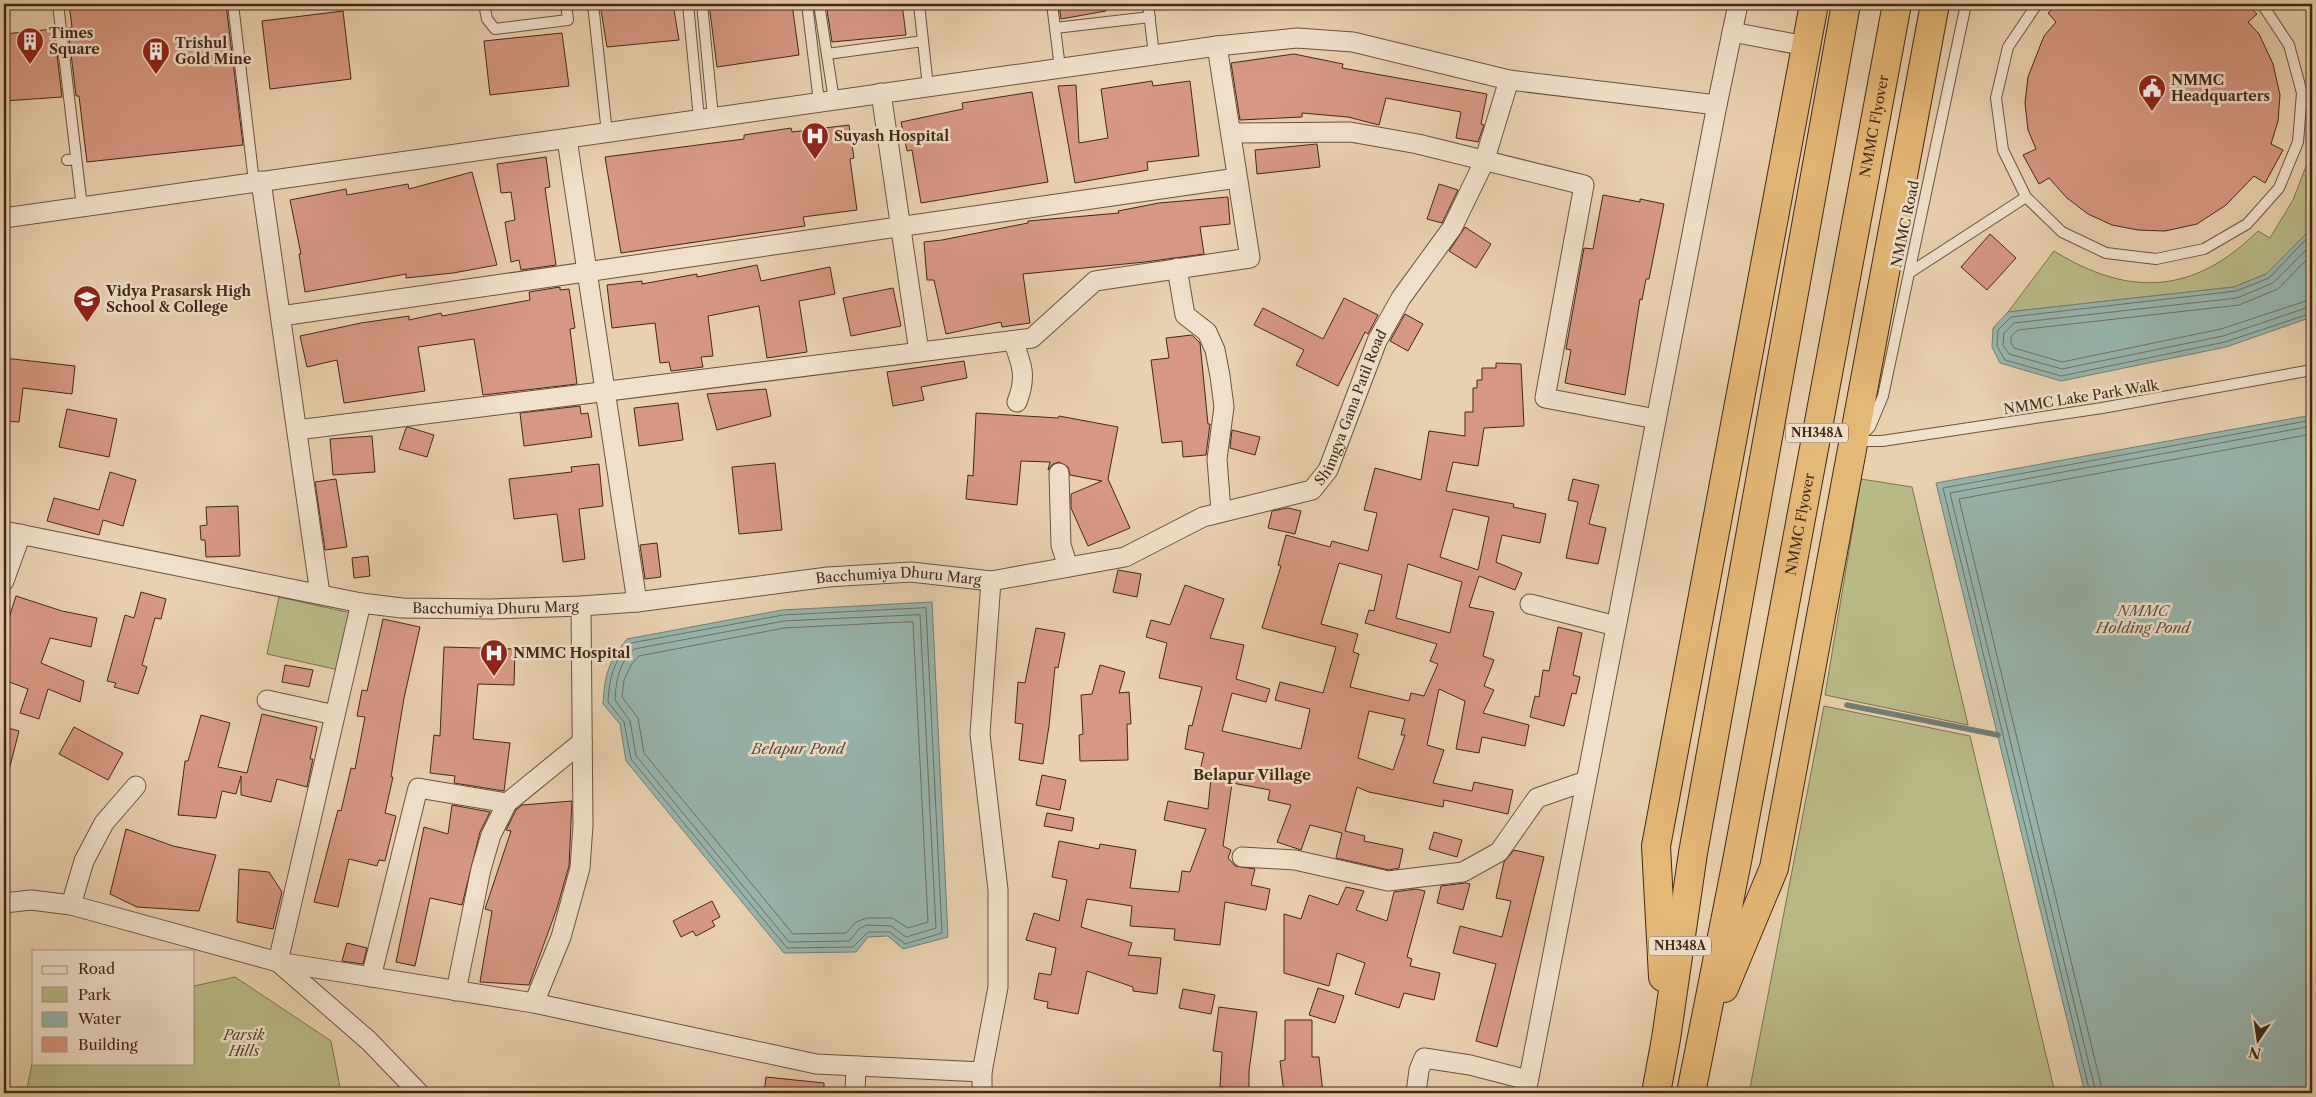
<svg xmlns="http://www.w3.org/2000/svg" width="2316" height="1097" font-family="'Libre Caslon Text',serif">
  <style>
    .green { fill: #baba88; stroke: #7e7150 }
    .water { fill: #97b6ae; stroke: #757d72 }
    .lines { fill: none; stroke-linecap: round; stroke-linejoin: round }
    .shore { stroke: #6c6f62; stroke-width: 1 }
    .stream { stroke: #757d72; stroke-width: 5.5 }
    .building { fill: #d69882; stroke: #412817; fill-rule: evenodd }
    .service-casing { stroke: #6b523d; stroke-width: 12 }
    .minor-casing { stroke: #6b523d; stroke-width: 21 }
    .trunk-casing { stroke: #412817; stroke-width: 30 }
    .service { stroke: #f1e0ca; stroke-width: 10 }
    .minor { stroke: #f1e0ca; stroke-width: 19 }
    .trunk { stroke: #e4b877; stroke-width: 28 }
    .labels { text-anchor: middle; stroke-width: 5; stroke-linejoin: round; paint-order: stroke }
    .shield { fill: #f1e0ca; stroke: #765f4d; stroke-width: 1 }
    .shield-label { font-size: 12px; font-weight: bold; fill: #412817 }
    .poi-label { font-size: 14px; font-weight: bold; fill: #412817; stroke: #f1e0ca; text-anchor: start }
    .street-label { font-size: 14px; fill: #412817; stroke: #f1e0ca }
    .park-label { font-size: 14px; font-style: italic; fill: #59452e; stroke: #f1e0ca }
    .water-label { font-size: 15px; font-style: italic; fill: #564c3d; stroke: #f1e0ca }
    .neighbourhood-label { font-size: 15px; font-weight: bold; fill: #412817; stroke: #f1e0ca }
  </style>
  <rect width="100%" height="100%" fill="#e9d0ae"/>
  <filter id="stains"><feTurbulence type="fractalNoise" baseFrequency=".004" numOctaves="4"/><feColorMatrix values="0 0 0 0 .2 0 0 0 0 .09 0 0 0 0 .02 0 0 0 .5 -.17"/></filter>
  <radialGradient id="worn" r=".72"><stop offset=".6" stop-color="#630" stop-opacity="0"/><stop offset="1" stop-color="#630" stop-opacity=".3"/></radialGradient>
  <path class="green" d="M2312 151V222L2307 233 2266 274 2234 287 2008 312 2054 251C2130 298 2194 294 2258 231L2270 238 2293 200Z
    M1861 479 1912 487 1968 725 1825 695Z
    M279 597 351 613 339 670 267 654Z
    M1824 706 1970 736 2055 1093H1749Z
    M235 977 331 1041 341 1093H26L34 1055V1063H194V986Z"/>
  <path class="water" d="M2312 222V317L2226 347 2061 381 2000 363 1992 347 1993 328 2008 312 2234 287 2266 274 2307 233Z
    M2312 415V1093H2085L1936 483Z
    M932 602 948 937 903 949 888 936 868 937 856 952 784 953 626 761 620 724 603 704C605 673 608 663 627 639L782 610Z"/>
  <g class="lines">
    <path class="shore" d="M2312 233 2269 278 2236 291 2011 317 1998 330 1997 346 2005 360 2061 376 2225 342 2312 313
      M2312 244 2273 283 2237 298 2014 323 2004 333 2003 345 2009 354 2062 369 2223 336 2312 306
      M2312 254 2278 289 2239 305 2018 330 2011 336V343L2014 348 2062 362 2221 329 2312 299
      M926 608 942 933 905 944 890 932H868L853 947 787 948 631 759 624 722 608 702C609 679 614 659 631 643L783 615Z
      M920 615 936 928 906 937 891 926 867 925 860 928 849 941 789 942 636 756 630 721 615 700C616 680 619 663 634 649L784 621Z
      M913 622 928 922 908 928 892 918H867L856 922 846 933 793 934 644 753 638 718 622 697 624 680 631 665 639 656 784 628Z
      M2090 1093 1943 488 2312 420
      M2096 1093 1950 493 2312 426
      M2103 1093 1959 499 2312 434"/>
    <path class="stream" d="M1847 705 1998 735"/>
  </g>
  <path class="building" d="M69 4H226L243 145 87 162 79 96H76L68 28 72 27Z
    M600 4H673L679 40 607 47Z
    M709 4H792L799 55 717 67Z
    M826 4H902L906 35 832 42Z
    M1059 4H1105L1106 11 1061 19Z
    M2059 4H2246L2257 14 2248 22 2259 34 2273 64 2280 95 2278 121 2271 144 2283 150 2265 183 2254 176 2226 205 2197 224 2165 231 2138 230 2112 225 2088 214 2067 198 2049 178 2039 184 2023 155 2036 149 2028 130 2025 103 2028 77 2044 36 2056 22 2048 13Z
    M343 11 351 79 270 89 262 21Z
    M54 29 62 97 4 101V34Z
    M562 33 569 86 490 95 484 41Z
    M1294 54 1343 64 1342 68 1487 94 1481 124 1484 125 1478 142 1456 138 1461 112 1386 98 1379 125 1348 117 1302 113V117L1240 120 1231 63Z
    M1152 81 1153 86 1190 81 1199 156 1147 162 1148 170 1075 183 1058 86 1076 85 1079 143 1108 138 1101 89Z
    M1032 92 1048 182 921 203 912 150 907 151 901 122 963 109 962 103Z
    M849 125 854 158 850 159 857 210 803 217 805 226 621 253 605 157 744 139V135L791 128 792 132Z
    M1317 144 1320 167 1257 174 1255 150Z
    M546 157 550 187 545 188 556 265 521 270 519 260 511 262 505 222 515 220 511 192 501 193 497 164Z
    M472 172 497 265 453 273 406 278V274L305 292 299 254H301L290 200 346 189 347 195 408 184 409 189Z
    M1439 184 1458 190 1442 223 1427 219Z
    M1603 195 1640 202V199L1664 204 1649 279H1646L1642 300 1640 299 1625 395 1565 383 1571 350 1566 349 1584 248 1593 249Z
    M1228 197 1230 224 1200 227 1204 254 1145 262 1023 274 1030 323 1002 327 1001 322 946 334 934 280H927L924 242 942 240 1028 223V221L1119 213 1118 211 1159 203Z
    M1465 227 1491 244 1476 268 1449 251Z
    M1990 234 2016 258 1987 290 1961 267Z
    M757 265 761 281 830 267 835 294 799 301 807 352 767 358 759 306 708 316 713 356 701 357 703 367 671 371 669 362 660 363 655 323 612 328 607 285 642 281V284L697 274V277Z
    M560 287V290L569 289 575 328 570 329 577 384 483 395 474 339 418 347 425 391 344 403 337 360 307 367 300 336 361 323 409 316V320L441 313 442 316 530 300 529 292Z
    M893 288 901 326 851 336 843 298Z
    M1344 298 1378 315 1368 334 1365 332 1338 386 1296 365 1304 350 1254 325 1263 308 1323 339Z
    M1405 314 1423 324 1408 351 1390 341Z
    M1192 335 1200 343 1208 424H1210L1206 455 1183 457 1182 441 1162 443 1151 360 1169 358 1166 338Z
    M4 358 75 366 72 394 23 388 19 422 4 421Z
    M964 361 967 378 921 387 924 400 893 406 887 372Z
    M1496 363 1521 364 1524 426 1484 428 1478 466 1453 462 1446 491 1514 504 1513 507 1546 514 1540 543 1502 535 1496 562 1522 573 1515 590 1479 576 1469 607 1494 612 1483 656 1494 660 1484 686 1494 690 1483 713 1529 725 1525 746 1482 737 1479 753 1456 749 1465 701 1439 689 1427 745 1444 750 1433 783 1472 791 1474 782 1513 790 1508 814 1444 800 1443 807 1369 792 1357 787 1345 831 1365 836 1364 841 1403 849 1399 868 1389 870 1336 858 1342 833 1310 825 1301 850 1277 842 1291 805 1268 800 1270 790 1232 783 1223 846 1231 850 1228 858 1235 866 1255 869 1251 885 1270 889 1266 910 1225 902 1220 945 1174 940 1175 929 1130 926 1132 906 1087 899 1081 927 1132 943 1128 955 1161 958 1157 994 1133 991V987L1087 971 1078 1014 1047 1008 1048 1002 1034 999 1039 973 1051 975 1056 948 1026 940 1034 913 1059 921 1067 880 1052 877 1059 841 1099 849 1100 844 1136 850 1130 888 1179 892 1182 871 1190 872 1206 829 1164 820 1168 801 1208 809 1211 778 1199 775 1204 753 1185 749 1189 725 1192 726 1202 687 1159 678 1167 643 1146 637 1151 620 1170 625 1185 585 1224 599 1210 638 1244 645 1236 679 1270 689 1266 702 1232 693 1222 731 1301 749 1310 709 1275 700 1280 682 1323 693 1336 647 1262 628 1281 566 1278 565 1286 535 1330 547 1332 541 1368 551 1377 513 1364 510 1375 468 1421 480 1429 431 1465 436V412H1473V388H1477V380H1482V368H1496ZM1453 509 1489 517 1478 570 1440 557ZM1339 563 1382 575 1374 611 1369 610 1365 623 1437 644 1430 661 1438 664 1424 696 1411 693 1409 701 1350 687 1359 654 1353 652 1358 634 1321 624ZM1408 564 1462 582 1450 633 1396 618ZM1369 711 1405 719 1401 735H1405L1393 770 1358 758Z
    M766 389 771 416 717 430 707 394Z
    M678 403 683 440 639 446 634 408Z
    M580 406 581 414 588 413 592 437 524 446 520 413Z
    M67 409 117 419 109 457 59 447Z
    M976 413 1058 418 1059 416 1118 427 1108 479 1130 528 1088 546 1071 508V494L1102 481 1070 475 1068 467 1059 462 1053 464 1048 470 1050 462 1021 461 1017 505 966 499 968 475 973 476Z
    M408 427 434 435 427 457 399 449 406 428Z
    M1232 430 1260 437 1255 455 1230 448Z
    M372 436 375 472 333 475 330 439Z
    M775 463 782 530 739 534 732 467Z
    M599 464 603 506 579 509 585 559 563 562 557 514 514 519 509 479 572 472 571 467Z
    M110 472 136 480 123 526 103 520 99 535 47 521 54 498 99 510Z
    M336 479 347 547 325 550 315 482Z
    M1573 479 1599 485 1589 524 1606 528 1598 564 1566 558 1578 502 1568 500Z
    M238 506 240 556 206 557 205 540H201L200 526 207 525 206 507Z
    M1288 508 1301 511 1295 534 1268 528 1272 511Z
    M657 543 661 577 645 579 640 545Z
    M368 556 370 576 354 578 352 558Z
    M1118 570 1141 574 1137 597 1113 592Z
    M141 592 166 599 161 619 155 618 142 665 147 667 138 694 114 687 116 683 107 681 125 615 134 618Z
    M16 596 62 611 97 618 91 647 50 638 41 663 84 681 80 702 48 689 39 719 20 713 28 689 4 680V626L6 627Z
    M383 619 420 627 404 698 391 777H393L385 813 396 816 385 861 379 860 377 866 349 859 338 907 314 902 338 810 341 811 351 768 355 769 365 717 357 716 362 690 367 691Z
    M1558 627 1582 633 1573 675 1580 677 1576 694 1572 693 1564 726 1530 717 1535 696 1539 697 1543 670 1549 671Z
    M1036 628 1065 633 1058 668 1055 667 1049 726 1043 764 1019 760 1023 724 1015 723 1018 682 1025 683Z
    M444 647 515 649 514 685 478 684 473 739 510 743 504 791 454 783 455 776 430 773 434 735 440 736Z
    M285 665 313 670 309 687 282 682Z
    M1100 665 1125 672 1119 693 1129 692 1131 724H1127L1128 760 1080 761 1079 735 1083 734 1081 695 1092 694Z
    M262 714 317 727 310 759H313L307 787 277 779 271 802 241 795V776L236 794 222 791 216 818 178 815 185 761H188L201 715 230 723 218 767 247 773Z
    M4 727 19 731 9 770H4Z
    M74 727 123 753 108 780 59 754Z
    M1042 775 1066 780 1060 810 1036 805Z
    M572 801 569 866 557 908 529 985 480 982 492 911 485 909 511 831 506 830 516 810 522 805Z
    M452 805 490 812 480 832 462 905 430 898 415 966 396 962 424 827 448 834Z
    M1047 813 1074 818 1072 831 1044 826Z
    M126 829 173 846 216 855 199 911 137 907 110 894Z
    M1434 832 1462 840 1457 857 1429 849Z
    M1514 850 1544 857 1497 1047 1476 1041 1496 964 1453 953 1460 926 1502 937 1511 901 1496 898 1504 862Z
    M239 869 269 872 282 892 273 929 237 922Z
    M1466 883 1470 884 1463 910 1437 903 1441 886Z
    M1346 887 1364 891 1356 910 1387 921 1394 892 1416 889 1425 891 1407 957 1412 959 1410 966 1440 973 1434 1000 1404 993 1399 1008 1355 994 1365 963 1337 953 1329 986 1284 973V914L1301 919 1309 895 1338 905Z
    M712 901 720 917 712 921 715 926 696 936 693 931 681 937 673 921Z
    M347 943 367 948 363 964 342 961Z
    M1318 988 1344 996 1335 1023 1309 1015Z
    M1183 989 1215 995 1211 1014 1179 1008Z
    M1219 1007 1257 1012 1249 1071V1089L1220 1087 1222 1052 1213 1051Z
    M1285 1020H1312V1057H1319L1323 1093H1284L1280 1061 1285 1060Z
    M766 1077 824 1083V1093H764Z"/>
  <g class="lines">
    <g class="service-casing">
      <path id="service" d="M58 4 82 207
        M233 4 254 182
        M484 4 487 19 495 29 568 20 566 4
        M593 4 607 133
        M688 4 699 119
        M702 4 713 117
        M807 4 819 102
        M819 4 834 100
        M919 4 928 87
        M1052 4 1060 68
        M1148 4 1154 55
        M2037 4 2008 47 1996 98 2003 150 2026 197 2062 232 2106 253 2156 259 2204 249 2247 224 2279 188 2298 142 2302 93 2289 45 2262 4
        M1055 28 1150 17
        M827 54 923 41
        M67 160 76 159
        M1909 273 2026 197
        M1861 436 1870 427 1883 396 1966 4
        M1855 441H1882L2102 408 2312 370"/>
    </g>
    <g class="minor-casing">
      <g id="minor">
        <path d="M1732 32 1806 46"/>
        <path d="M881 93 919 352"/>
        <path d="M1231 133 1350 132 1418 144 1584 185 1545 398 1656 419"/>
        <path d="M567 139 637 602"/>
        <path d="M261 181 320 594"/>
        <path d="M4 218 1217 46 1297 38 1353 42 1509 80 1717 105 1738 4"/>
        <path d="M1177 268 1185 315 1207 332 1215 350 1220 376 1224 407 1217 459 1221 511"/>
        <path d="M281 316 1237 178"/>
        <path d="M1013 341C1022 364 1027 377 1017 402"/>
        <path d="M297 430 1032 338 1095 281 1250 258 1217 46"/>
        <path d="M1059 473 1061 545 1068 567"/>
        <path id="s1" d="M4 531 361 603 402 608 491 609 581 606 637 602 828 577 911 572 991 581 1125 557 1203 517 1312 490 1328 470 1377 341 1401 298 1452 228 1484 162 1509 80"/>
        <path d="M4 581 21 534"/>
        <path d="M1530 604 1616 626"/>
        <path d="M267 700 335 715"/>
        <path d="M1242 857 1295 860 1388 881 1463 872 1499 852 1537 798 1586 781"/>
        <path d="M4 903 31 900 71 905 278 962 534 1003 816 1064 982 1072"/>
        <path d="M71 905 84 861 104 823 136 786"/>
        <path d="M278 962 361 603"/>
        <path d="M278 962 369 1041 419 1093"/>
        <path d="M371 977 418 788 507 803"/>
        <path d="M456 991 481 869 491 835 507 803 582 742"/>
        <path d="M534 1003 561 937 580 868 583 825 581 606"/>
        <path d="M855 1093 856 1066"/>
        <path d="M982 1093V1072L998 987V890L980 734 991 581"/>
        <path d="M1416 1093 1419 1070 1424 1058 1470 1065 1528 1080"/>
        <path d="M1526 1093 1717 105"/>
      </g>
    </g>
    <g class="trunk-casing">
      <g id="trunk">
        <path d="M1663 977 1656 846 1814 4"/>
        <path d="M1724 988 1774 868 1935 4"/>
        <path d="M1656 1093 1666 1039 1693 853 1846 4"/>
        <path id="s2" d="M1691 1093 1737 861 1897 4"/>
      </g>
    </g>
    <use href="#service" class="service"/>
    <use href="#minor" class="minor"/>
    <use href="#trunk" class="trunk"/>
  </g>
  <defs>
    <g id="building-pin" transform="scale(1.4375)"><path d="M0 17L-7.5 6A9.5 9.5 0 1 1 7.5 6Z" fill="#8f2418" stroke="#f1e0ca"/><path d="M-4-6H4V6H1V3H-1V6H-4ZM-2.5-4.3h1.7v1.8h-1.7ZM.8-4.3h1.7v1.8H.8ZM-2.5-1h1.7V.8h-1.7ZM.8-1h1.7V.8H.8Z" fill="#fff"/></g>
    <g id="civic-pin" transform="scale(1.4375)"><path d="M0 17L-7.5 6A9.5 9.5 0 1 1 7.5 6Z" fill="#8f2418" stroke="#f1e0ca"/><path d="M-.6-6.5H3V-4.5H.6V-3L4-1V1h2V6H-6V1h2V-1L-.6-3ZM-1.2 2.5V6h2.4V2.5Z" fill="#fff"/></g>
    <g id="hospital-pin" transform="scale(1.4375)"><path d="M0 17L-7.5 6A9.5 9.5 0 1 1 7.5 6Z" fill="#8f2418" stroke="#f1e0ca"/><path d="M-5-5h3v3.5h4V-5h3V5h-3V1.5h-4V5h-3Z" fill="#fff"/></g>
    <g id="university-pin" transform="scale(1.4375)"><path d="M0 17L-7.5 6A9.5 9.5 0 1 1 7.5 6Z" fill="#8f2418" stroke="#f1e0ca"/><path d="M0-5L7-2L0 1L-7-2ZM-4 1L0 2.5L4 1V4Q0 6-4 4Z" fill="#fff"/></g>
  </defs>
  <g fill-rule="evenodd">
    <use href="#building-pin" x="30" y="41"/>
    <use href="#building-pin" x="156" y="51"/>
    <use href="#civic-pin" x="2152" y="88"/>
    <use href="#hospital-pin" x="815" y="136"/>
    <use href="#university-pin" x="87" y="299"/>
    <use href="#hospital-pin" x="494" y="653"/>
  </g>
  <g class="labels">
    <g class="shield">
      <rect x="1786" y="423.5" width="62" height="19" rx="4"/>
      <rect x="1649" y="936.5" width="62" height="19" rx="4"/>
    </g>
    <g class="shield-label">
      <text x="1817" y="437">NH348A</text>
      <text x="1680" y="950">NH348A</text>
    </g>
    <g class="poi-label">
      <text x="49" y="38">Times<tspan x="49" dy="16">Square</tspan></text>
      <text x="175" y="48">Trishul<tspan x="175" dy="16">Gold Mine</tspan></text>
      <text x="2171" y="85">NMMC<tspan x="2171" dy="16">Headquarters</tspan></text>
      <text x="834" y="141">Suyash Hospital</text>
      <text x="106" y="296">Vidya Prasarsk High<tspan x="106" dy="16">School &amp; College</tspan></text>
      <text x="513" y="658">NMMC Hospital</text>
    </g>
    <g class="street-label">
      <text dy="5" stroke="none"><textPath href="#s2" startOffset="984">NMMC Flyover</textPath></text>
      <text transform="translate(1905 224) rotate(-78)" y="5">NMMC Road</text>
      <text transform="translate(2081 397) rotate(-9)" y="5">NMMC Lake Park Walk</text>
      <text dy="5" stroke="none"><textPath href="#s1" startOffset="1425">Shimgya Gana Patil Road</textPath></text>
      <text dy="5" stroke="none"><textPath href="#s2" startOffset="579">NMMC Flyover</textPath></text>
      <text dy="5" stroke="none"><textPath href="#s1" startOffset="904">Bacchumiya Dhuru Marg</textPath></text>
      <text dy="5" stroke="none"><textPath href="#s1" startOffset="499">Bacchumiya Dhuru Marg</textPath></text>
    </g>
    <g class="park-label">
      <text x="244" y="1040">Parsik<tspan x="244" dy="16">Hills</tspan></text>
    </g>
    <g class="water-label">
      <text x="2143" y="616">NMMC<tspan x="2143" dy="17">Holding Pond</tspan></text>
      <text x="798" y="754">Belapur Pond</text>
    </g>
    <g class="neighbourhood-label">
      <text x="1252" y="780">Belapur Village</text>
    </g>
  </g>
  <rect width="2316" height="1097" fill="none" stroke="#e9d0ae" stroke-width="20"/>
  <rect x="5" y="5" width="2306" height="1087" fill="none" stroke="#412817" stroke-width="2.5"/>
  <rect x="10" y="10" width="2296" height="1077" fill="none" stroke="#412817"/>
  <rect x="32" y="950" width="162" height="115" fill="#f1e0ca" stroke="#ab9682"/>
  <rect x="42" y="966" width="25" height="8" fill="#f1e0ca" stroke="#ab9682"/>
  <text x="78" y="974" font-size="15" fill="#412817">Road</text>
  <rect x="42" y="987" width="25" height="15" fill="#baba88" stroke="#ab9682"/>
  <text x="78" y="1000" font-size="15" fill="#412817">Park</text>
  <rect x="42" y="1012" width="25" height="15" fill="#97b6ae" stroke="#ab9682"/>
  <text x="78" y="1024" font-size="15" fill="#412817">Water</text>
  <rect x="42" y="1037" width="25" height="15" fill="#d69882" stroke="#ab9682"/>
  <text x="78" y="1050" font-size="15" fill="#412817">Building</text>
  <g transform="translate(2258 1040) rotate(193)" stroke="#f1e0ca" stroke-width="4" paint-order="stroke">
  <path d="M0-4L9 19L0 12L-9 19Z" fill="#412817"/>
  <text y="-8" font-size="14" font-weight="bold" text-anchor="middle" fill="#412817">N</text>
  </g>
  <rect width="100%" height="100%" filter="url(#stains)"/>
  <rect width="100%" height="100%" fill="url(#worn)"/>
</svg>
